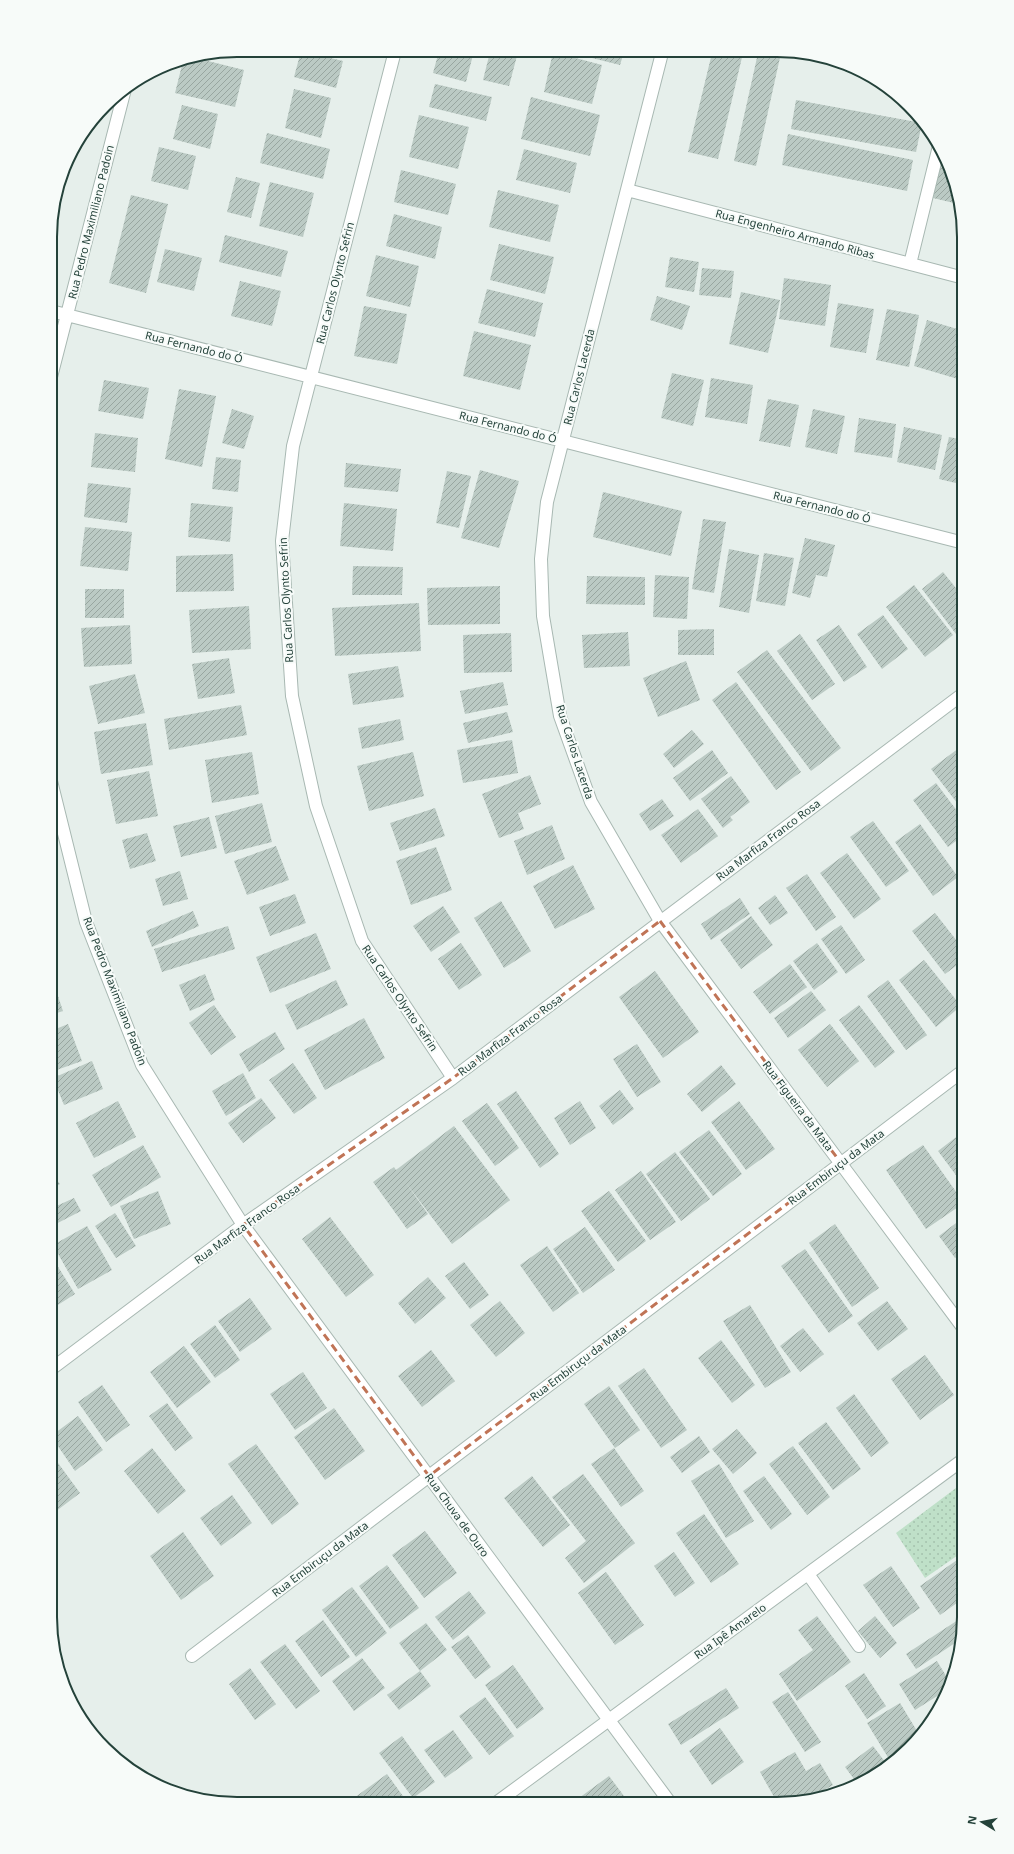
<svg xmlns="http://www.w3.org/2000/svg" width="1014" height="1854" font-family="'Noto Sans',sans-serif">
  <style>
    .grass { fill: url(#grass-dots) }
    .building { fill: url(#building-hatch) }
    .lines { fill: none; stroke-linecap: round; stroke-linejoin: round }
    .minor-casing { stroke: #a8b8b2; stroke-width: 14 }
    .minor { stroke: #fff; stroke-width: 12 }
    .marked { fill: none; stroke: #c07456; stroke-width: 3; stroke-dasharray: 8 5; stroke-linejoin: round }
    .labels { text-anchor: middle; stroke-width: 4; stroke-linejoin: round; paint-order: stroke }
    .street-label { font-size: 11px; fill: #24423a; stroke: #f7fbf9 }
    .rim { fill: none; stroke: #24423a; stroke-width: 2 }
  </style>
  <defs>
    <pattern id="grass-dots" width="8" height="8" patternUnits="userSpaceOnUse"><rect width="8" height="8" fill="#bfe0c8"/><path d="M2 2h.1M6 6h.1" fill="none" stroke="#a4c1ad" stroke-width="1.8" stroke-linecap="round"/></pattern>
    <pattern id="building-hatch" width="6" height="6" patternUnits="userSpaceOnUse"><rect width="6" height="6" fill="#bbcac4"/><path d="M-1 1l2-2M0 6l6-6M5 7l2-2" fill="none" stroke="#98a6a0"/></pattern>
  </defs>
  <rect width="100%" height="100%" fill="#e6efeb"/>
  <path class="grass" d="M964 1482V1551L925 1578 896 1533Z"/>
  <path class="building" d="M301 51 343 61 336 88 294 77Z
    M439 51H474L466 82 433 73Z
    M490 52H518L509 86 483 80Z
    M553 52 602 65 592 104 544 92Z
    M580 52H624L620 65 580 55Z
    M712 53H743L718 159 688 152Z
    M758 53H781L756 166 734 161Z
    M196 58 244 70 235 107 175 93 183 61Z
    M435 84 492 97 486 121 429 107Z
    M294 89 331 98 321 138 285 128Z
    M531 97 600 115 590 156 521 139Z
    M796 100 922 123 916 152 791 129Z
    M182 105 218 114 210 149 173 139Z
    M419 115 469 127 458 169 409 157Z
    M267 133 330 149 323 179 260 163Z
    M788 134 913 160 907 191 782 165Z
    M159 147 196 156 188 190 151 181Z
    M524 149 577 163 570 193 516 180Z
    M940 167 951 170 954 177 958 204 933 198Z
    M401 170 456 184 448 215 394 202Z
    M236 177 260 183 251 218 227 212Z
    M270 182 314 193 303 237 259 226Z
    M498 190 559 205 550 242 489 227Z
    M131 195 168 204 146 293 109 283Z
    M394 214 442 227 435 259 386 246Z
    M225 235 288 251 281 277 219 262Z
    M499 244 554 257 545 294 490 280Z
    M165 249 202 258 194 291 157 282Z
    M376 255 419 266 410 307 366 296Z
    M670 257 699 262 694 292 665 287Z
    M702 268 734 271 731 298 699 295Z
    M784 278 831 285 825 326 779 319Z
    M240 281 281 291 272 326 231 316Z
    M487 289 543 303 535 337 478 323Z
    M741 292 780 300 768 353 729 344Z
    M657 296 690 306 682 330 650 320Z
    M838 303 874 309 866 353 830 347Z
    M364 306 407 314 397 364 354 356Z
    M887 309 919 315 909 367 876 360Z
    M927 320 964 331V356L958 379 914 366Z
    M474 331 531 345 520 390 463 376Z
    M672 373 704 380 693 426 661 418Z
    M711 378 753 385 747 424 705 417Z
    M104 380 149 388 143 419 98 411Z
    M179 389 216 396 202 467 165 459Z
    M768 399 799 405 790 447 759 441Z
    M232 409 254 416 244 449 222 443Z
    M813 409 845 416 837 454 805 447Z
    M859 418 896 424 892 458 854 452Z
    M904 427 942 435 935 470 897 462Z
    M95 433 138 438 135 472 91 467Z
    M949 437 964 440V485L939 479Z
    M216 457 241 460 238 492 212 489Z
    M346 463 401 469 398 492 344 487Z
    M480 470 519 481 499 548 461 538Z
    M447 471 471 476 459 528 436 523Z
    M88 483 131 488 127 523 84 517Z
    M603 492 682 511 671 556 593 537Z
    M191 503 233 507 230 542 188 537Z
    M344 503 397 509 393 551 340 546Z
    M703 519 726 522 714 593 692 589Z
    M85 527 132 532 128 571 80 566Z
    M805 538 835 545 827 577 816 575 810 598 792 593Z
    M729 549 759 555 749 613 719 607Z
    M764 553 794 558 785 606 756 601Z
    M233 554 234 591 176 592V556Z
    M353 566 403 567 402 595H352Z
    M943 572 964 598V628L956 634 922 589Z
    M655 575 689 577 687 619 653 617Z
    M587 576 645 577V605L586 604Z
    M914 585 953 635 925 657 886 607Z
    M500 586V624L428 625 427 588Z
    M85 589H124V618H85Z
    M419 603 421 651 335 656 332 608Z
    M249 606 251 649 192 653 189 610Z
    M883 615 908 649 882 669 857 634Z
    M130 625 132 664 84 667 81 628Z
    M839 625 867 667 844 682 816 640Z
    M714 629V655H678V630Z
    M628 632 630 666 584 668 582 635Z
    M511 633 512 672 464 673 463 635Z
    M800 634 835 684 812 700 777 651Z
    M767 650 841 748 811 771 737 672Z
    M229 658 235 693 198 699 192 664Z
    M686 661 700 700 658 717 643 678Z
    M398 666 404 697 353 705 348 674Z
    M135 674 145 713 98 724 89 686Z
    M503 682 508 705 465 714 460 691Z
    M736 682 801 772 776 790 712 700Z
    M241 705 247 735 169 750 164 719Z
    M507 712 513 732 468 743 463 723Z
    M400 719 404 740 362 749 358 728Z
    M146 723 153 765 101 774 94 732Z
    M692 730 704 744 674 768 663 754Z
    M512 740 518 773 463 783 457 750Z
    M959 748 964 754V812L931 769Z
    M712 750 728 773 690 801 673 778Z
    M252 752 259 794 212 803 205 760Z
    M413 752 424 796 369 811 357 766Z
    M149 771 158 816 116 824 107 780Z
    M530 775 541 804 518 813 524 829 499 838 482 794Z
    M731 776 750 802 730 817 733 820 723 828 701 799Z
    M936 783 964 820V835L948 847 913 800Z
    M662 799 674 816 650 831 639 814Z
    M262 803 272 842 225 854 215 816Z
    M435 808 445 836 400 851 390 823Z
    M698 809 718 836 681 863 661 835Z
    M209 817 217 848 181 857 173 826Z
    M873 821 909 871 886 887 850 837Z
    M920 824 958 877 933 896 895 842Z
    M552 825 565 859 527 875 514 841Z
    M147 833 156 861 130 869 122 840Z
    M276 846 289 880 247 895 234 861Z
    M436 847 452 890 411 905 396 861Z
    M847 853 881 899 854 919 820 873Z
    M573 865 595 909 555 929 533 886Z
    M180 871 188 899 163 906 155 879Z
    M807 874 836 917 816 931 786 888Z
    M295 894 306 923 270 936 259 907Z
    M775 895 788 913 770 925 758 908Z
    M740 898 750 914 711 940 701 924Z
    M501 901 531 951 504 968 474 918Z
    M443 906 460 932 431 952 413 926Z
    M193 911 199 926 152 947 146 931Z
    M935 913 964 950V960L945 974 912 931Z
    M751 916 773 945 741 969 720 940Z
    M841 925 865 960 846 974 821 939Z
    M228 926 235 949 162 972 154 949Z
    M316 933 331 969 270 993 256 957Z
    M461 943 482 975 459 990 438 959Z
    M817 943 838 972 814 990 793 961Z
    M924 960 961 1006 936 1027 899 980Z
    M790 964 807 987 770 1014 753 992Z
    M655 971 699 1032 663 1058 619 997Z
    M205 974 215 1000 190 1011 179 985Z
    M51 978H52L63 1011 51 1015Z
    M336 980 348 1005 297 1030 285 1005Z
    M888 980 927 1035 906 1050 867 996Z
    M811 991 826 1010 788 1038 774 1018Z
    M214 1005 236 1037 211 1055 189 1023Z
    M859 1005 895 1052 875 1068 839 1020Z
    M364 1018 385 1058 325 1090 304 1050Z
    M68 1024 82 1061 51 1072V1031Z
    M830 1024 859 1061 827 1087 798 1050Z
    M275 1032 285 1049 249 1072 239 1054Z
    M637 1044 661 1082 637 1097 613 1059Z
    M92 1061 103 1089 64 1105 53 1078Z
    M293 1063 317 1098 294 1114 269 1080Z
    M721 1065 736 1084 702 1112 687 1094Z
    M243 1073 256 1098 226 1116 212 1091Z
    M620 1090 634 1109 613 1125 599 1106Z
    M516 1091 559 1154 540 1168 497 1104Z
    M261 1098 276 1118 243 1143 228 1123Z
    M118 1101 136 1137 94 1158 76 1123Z
    M580 1101 596 1128 570 1145 554 1118Z
    M739 1101 775 1149 746 1170 711 1122Z
    M487 1103 519 1148 495 1166 462 1121Z
    M454 1126 510 1200 452 1244 406 1183 428 1214 407 1229 373 1182 394 1167 396 1170Z
    M709 1130 742 1174 713 1196 679 1152Z
    M964 1131V1186L938 1151Z
    M143 1145 161 1177 111 1207 92 1175Z
    M923 1145 964 1203 926 1229 886 1170Z
    M675 1152 710 1199 681 1221 646 1174Z
    M50 1171 60 1184 50 1191Z
    M641 1171 676 1222 650 1240 615 1190Z
    M158 1191 171 1224 134 1239 120 1206Z
    M609 1191 646 1241 618 1262 581 1211Z
    M74 1198 81 1211 50 1227V1209Z
    M115 1213 136 1246 116 1258 95 1226Z
    M330 1217 374 1275 346 1297 302 1239Z
    M964 1217V1252L955 1258 939 1236Z
    M835 1224 879 1288 852 1307 809 1243Z
    M87 1226 112 1270 78 1289 53 1245Z
    M585 1227 615 1270 583 1293 553 1249Z
    M547 1246 579 1293 553 1312 520 1265Z
    M805 1249 853 1316 829 1333 781 1266Z
    M50 1254 75 1294 50 1310Z
    M464 1262 489 1295 470 1309 445 1276Z
    M428 1277 446 1298 415 1324 398 1303Z
    M250 1298 272 1329 240 1352 218 1321Z
    M500 1301 525 1333 496 1357 470 1325Z
    M887 1301 908 1329 878 1351 857 1323Z
    M750 1305 791 1372 765 1388 723 1321Z
    M215 1325 240 1360 215 1378 190 1344Z
    M803 1328 824 1354 800 1372 780 1346Z
    M721 1340 755 1385 732 1403 698 1358Z
    M184 1346 211 1382 177 1408 150 1372Z
    M431 1350 455 1381 422 1407 398 1376Z
    M925 1355 954 1395 920 1420 891 1379Z
    M644 1368 687 1430 661 1448 618 1386Z
    M303 1372 327 1408 295 1430 270 1394Z
    M102 1385 130 1425 106 1442 78 1402Z
    M609 1386 640 1430 615 1448 584 1404Z
    M854 1394 889 1443 871 1457 836 1408Z
    M167 1403 193 1438 175 1451 149 1416Z
    M334 1408 365 1451 325 1480 294 1437Z
    M78 1416 103 1450 75 1471 51 1436Z
    M826 1422 861 1469 833 1490 798 1443Z
    M737 1429 757 1453 733 1474 712 1449Z
    M699 1436 710 1452 682 1473 670 1457Z
    M256 1444 299 1504 272 1525 228 1464Z
    M793 1446 830 1497 807 1515 769 1464Z
    M152 1448 186 1491 158 1514 124 1471Z
    M614 1448 644 1491 621 1507 591 1464Z
    M50 1452 80 1493 51 1515 50 1514Z
    M719 1464 754 1521 726 1538 691 1481Z
    M583 1474 635 1543 584 1583 565 1558 586 1541 552 1497Z
    M532 1476 570 1525 543 1547 504 1498Z
    M764 1476 792 1514 771 1530 743 1491Z
    M232 1495 252 1523 221 1546 200 1518Z
    M704 1514 739 1564 711 1583 676 1533Z
    M425 1531 457 1573 424 1598 392 1555Z
    M183 1532 214 1576 181 1600 150 1556Z
    M674 1552 695 1583 675 1597 654 1566Z
    M957 1560 964 1569V1598L940 1615 920 1586Z
    M387 1565 419 1608 390 1629 359 1586Z
    M891 1566 920 1608 893 1627 863 1585Z
    M606 1572 644 1625 615 1645 578 1593Z
    M352 1587 387 1633 356 1657 322 1610Z
    M469 1591 486 1613 453 1640 435 1617Z
    M817 1616 851 1662 797 1701 779 1674 813 1650 798 1630Z
    M875 1616 897 1643 880 1658 858 1631Z
    M323 1620 350 1657 321 1677 295 1641Z
    M958 1620 964 1628 961 1639 916 1669 906 1654Z
    M426 1623 447 1650 420 1671 399 1643Z
    M468 1635 491 1667 475 1679 451 1647Z
    M285 1644 320 1691 296 1709 260 1662Z
    M362 1658 385 1688 354 1711 332 1681Z
    M937 1661 951 1684 950 1688 915 1710 899 1684Z
    M513 1665 544 1709 517 1729 485 1685Z
    M250 1668 276 1704 255 1720 229 1684Z
    M420 1671 431 1686 399 1710 387 1695Z
    M864 1673 886 1706 867 1719 845 1686Z
    M726 1688 739 1708 681 1745 668 1724Z
    M788 1692 821 1742 805 1752 772 1702Z
    M485 1697 514 1736 489 1755 459 1716Z
    M900 1703 920 1736 892 1764 867 1723Z
    M720 1728 744 1762 712 1785 689 1751Z
    M453 1730 473 1758 445 1778 424 1750Z
    M402 1736 435 1782 413 1798 379 1753Z
    M873 1746 889 1767 857 1783 845 1767Z
    M795 1752 806 1771 820 1763 833 1785 810 1798 778 1804 760 1772Z
    M387 1774 408 1803H347Z
    M609 1776 630 1804 584 1803 579 1798Z
    M840 1787 843 1791 828 1796Z"/>
  <g class="lines">
    <g class="minor-casing">
      <path id="minor" d="M395 51 293 446 282 541 292 696 316 806 362 941 453 1078
        M662 53 547 502 541 559 543 616 560 716 591 802 660 921 964 1329
        M627 190 964 278
        M910 264 939 146
        M51 311 964 543
        M51 377 125 89
        M51 781 86 922 142 1065 243 1225 671 1804
        M50 1370 243 1225 453 1078 964 693
        M808 1574 859 1646
        M192 1656 964 1070
        M496 1803 964 1459"/>
    </g>
    <use href="#minor" class="minor"/>
  </g>
  <path class="marked" d="M660 921 841 1163 429 1476 243 1225 453 1078Z"/>
  <g class="labels">
    <g class="street-label">
      <text transform="translate(91 222) rotate(-76)" y="4">Rua Pedro Maximiliano Padoin</text>
      <text transform="translate(795 234) rotate(15)" y="4">Rua Engenheiro Armando Ribas</text>
      <text transform="translate(335 283) rotate(-76)" y="4">Rua Carlos Olynto Sefrin</text>
      <text transform="translate(194 347) rotate(14)" y="4">Rua Fernando do Ó</text>
      <text transform="translate(579 377) rotate(-76)" y="4">Rua Carlos Lacerda</text>
      <text transform="translate(508 427) rotate(14)" y="4">Rua Fernando do Ó</text>
      <text transform="translate(822 507) rotate(14)" y="4">Rua Fernando do Ó</text>
      <text transform="translate(286 600) rotate(-93)" y="4">Rua Carlos Olynto Sefrin</text>
      <text transform="translate(575 752) rotate(72)" y="4">Rua Carlos Lacerda</text>
      <text transform="translate(768 840) rotate(-37)" y="4">Rua Marfiza Franco Rosa</text>
      <text transform="translate(115 991) rotate(69)" y="4">Rua Pedro Maximiliano Padoin</text>
      <text transform="translate(400 998) rotate(56)" y="4">Rua Carlos Olynto Sefrin</text>
      <text transform="translate(510 1035) rotate(-37)" y="4">Rua Marfiza Franco Rosa</text>
      <text transform="translate(798 1106) rotate(53)" y="4">Rua Figueira da Mata</text>
      <text transform="translate(836 1167) rotate(-37)" y="4">Rua Embiruçu da Mata</text>
      <text transform="translate(247 1224) rotate(-36)" y="4">Rua Marfiza Franco Rosa</text>
      <text transform="translate(578 1363) rotate(-37)" y="4">Rua Embiruçu da Mata</text>
      <text transform="translate(457 1515) rotate(54)" y="4">Rua Chuva de Ouro</text>
      <text transform="translate(320 1559) rotate(-37)" y="4">Rua Embiruçu da Mata</text>
      <text transform="translate(730 1631) rotate(-36)" y="4">Rua Ipê Amarelo</text>
    </g>
  </g>
  <path d="M0 0H1014V1854H0ZM237 57H777A180 180 0 0 1 957 237V1617A180 180 0 0 1 777 1797H237A180 180 0 0 1 57 1617V237A180 180 0 0 1 237 57Z" fill="#f7fbf9" fill-rule="evenodd"/>
  <path class="rim" d="M237 57H777A180 180 0 0 1 957 237V1617A180 180 0 0 1 777 1797H237A180 180 0 0 1 57 1617V237A180 180 0 0 1 237 57Z"/>
  <g transform="translate(982 1822) rotate(280)" stroke="#f7fbf9" stroke-width="3" paint-order="stroke">
  <path d="M0-3L7 15L0 10L-7 15Z" fill="#24423a"/>
  <text y="-6" font-size="11" font-weight="bold" text-anchor="middle" fill="#24423a">N</text>
  </g>
</svg>
